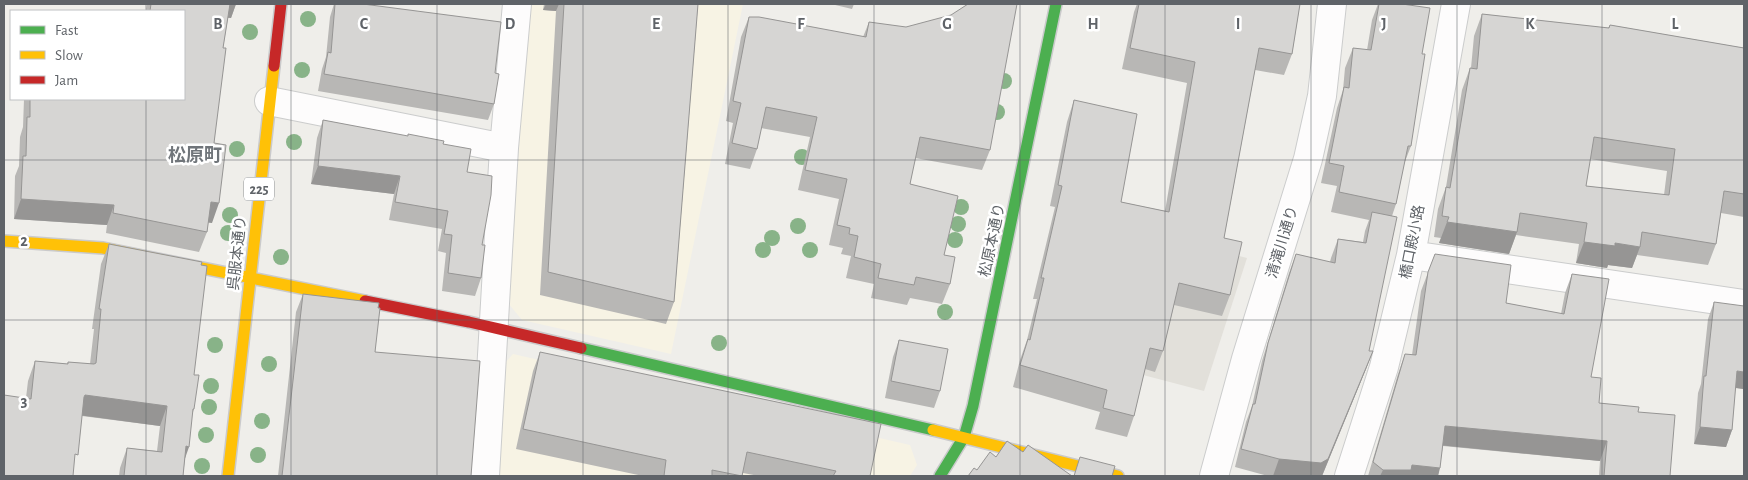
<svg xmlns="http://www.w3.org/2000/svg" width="1748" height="480" font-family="'Alegreya Sans','Noto Sans JP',sans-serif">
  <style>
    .commercial { fill: #f7f3e4 }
    .education { fill: #e2e0da }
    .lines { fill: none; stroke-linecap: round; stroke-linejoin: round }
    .street-casing { stroke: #cbcccc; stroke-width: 30 }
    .fast-casing { stroke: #cacacb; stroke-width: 14 }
    .slow-casing { stroke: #cacacb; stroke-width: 14 }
    .jam-casing { stroke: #cacacb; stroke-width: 14 }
    .street { stroke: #fdfcfc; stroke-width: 28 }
    .fast { stroke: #4caf50; stroke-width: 11 }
    .slow { stroke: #ffc107; stroke-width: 11 }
    .jam { stroke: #c62828; stroke-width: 11 }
    .tree { fill: #88b388 }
    .wall { fill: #b8b7b5; fill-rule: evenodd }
    .shaded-wall { fill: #969594 }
    .building { fill: #d6d5d3; stroke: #969594; fill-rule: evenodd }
    .grid { fill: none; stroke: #5f6368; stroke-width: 1; stroke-opacity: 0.55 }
    .labels { text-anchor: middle; stroke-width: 5; stroke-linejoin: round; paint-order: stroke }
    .shield { fill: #fff; stroke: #8f9295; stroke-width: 1 }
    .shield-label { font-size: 14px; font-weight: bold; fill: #5f6368 }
    .street-label { font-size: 15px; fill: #5f6368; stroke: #fff }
    .quarter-label { font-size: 18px; font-weight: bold; fill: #70757a; stroke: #fff }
    .grid-label { font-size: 16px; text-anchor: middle; font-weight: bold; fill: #5f6368; stroke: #fff; stroke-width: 5; stroke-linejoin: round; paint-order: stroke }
  </style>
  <rect width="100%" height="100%" fill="#efeeea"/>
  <path class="commercial" d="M529 4H743L671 354 522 320 508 303Z
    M513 354 910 445 917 465 910 476H497L503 365Z"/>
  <path class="education" d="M1135 229 1247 258 1204 391 1105 365Z"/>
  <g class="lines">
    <g class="street-casing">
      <path id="street" d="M269 101 504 148
        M1411 255 1744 304
        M485 476 504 148 517 4
        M1214 476 1246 359 1308 159 1322 96 1332 4
        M1349 476 1384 367 1411 255 1456 4"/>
    </g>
    <g class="fast-casing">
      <path id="fast" d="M581 348 933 430
        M940 476 964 437 973 406 1056 4"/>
    </g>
    <g class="slow-casing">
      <path id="slow" d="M4 241 103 248 365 301
        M933 430 1118 476
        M228 476 274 66"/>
    </g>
    <g class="jam-casing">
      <path id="jam" d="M274 66 281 4
        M365 301 469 322 581 348"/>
    </g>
    <use href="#street" class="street"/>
    <use href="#fast" class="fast"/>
    <use href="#slow" class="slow"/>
    <use href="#jam" class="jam"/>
  </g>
  <g class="tree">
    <circle cx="308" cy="19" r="8"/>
    <circle cx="250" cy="32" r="8"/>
    <circle cx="302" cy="70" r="8"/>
    <circle cx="1004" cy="81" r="8"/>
    <circle cx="997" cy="112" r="8"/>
    <circle cx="294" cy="142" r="8"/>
    <circle cx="237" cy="149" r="8"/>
    <circle cx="802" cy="157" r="8"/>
    <circle cx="961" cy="207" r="8"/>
    <circle cx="230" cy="215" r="8"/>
    <circle cx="958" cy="224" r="8"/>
    <circle cx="798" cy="226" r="8"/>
    <circle cx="228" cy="233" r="8"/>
    <circle cx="772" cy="238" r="8"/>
    <circle cx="955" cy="240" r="8"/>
    <circle cx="763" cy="250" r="8"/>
    <circle cx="810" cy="250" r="8"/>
    <circle cx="281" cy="257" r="8"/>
    <circle cx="945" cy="312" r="8"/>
    <circle cx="719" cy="343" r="8"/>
    <circle cx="215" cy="345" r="8"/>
    <circle cx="269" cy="364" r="8"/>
    <circle cx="211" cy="386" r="8"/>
    <circle cx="209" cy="407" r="8"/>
    <circle cx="262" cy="421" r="8"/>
    <circle cx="206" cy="435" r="8"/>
    <circle cx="258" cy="455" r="8"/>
    <circle cx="202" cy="466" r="8"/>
  </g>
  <path class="wall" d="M147 4H236L231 18H228L223 48 214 143 212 223 208 222 207 232 199 252 106 233 107 225 14 219 15 176 19 166 20 137 23 127 24 99H184V11H146Z
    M334 4H363L495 73 494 104 488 120 318 91 322 69 326 57 330 17Z
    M544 4H698L674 302 666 324 540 295 556 11 543 10Z
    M831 4H854L852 9Z
    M1137 4H1300L1292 54 1284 75 1255 70 1224 238 1230 295 1222 316 1174 305 1163 351 1155 372 1145 369 1134 416 1127 437 1095 429 1100 412 1013 387 1020 360 1027 340 1037 299H1033L1055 207 1050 206 1067 122 1074 100 1121 202 1165 211 1187 83 1122 69 1134 12Z
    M1378 4H1402L1422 54 1411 146 1404 164 1396 204 1392 216 1369 351H1373L1366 369 1322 476H1268L1235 467 1246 422 1252 406 1262 361 1289 273 1296 254 1330 262 1331 258 1338 239 1363 242 1365 231 1369 220 1331 212 1337 186 1321 183 1337 108 1343 90 1345 68 1353 48 1367 50 1372 20Z
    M1482 14 1608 28 1610 25 1744 48V217L1721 213 1716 244 1708 265 1637 255 1632 268 1608 265 1607 268 1576 263 1579 244 1516 235 1509 254 1439 243 1441 238 1434 237 1438 209 1446 187 1462 90 1470 68H1471L1474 36ZM1590 159 1667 171 1664 195 1586 186Z
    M749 17 863 37 869 22 990 150 982 170 915 158 910 184 944 255 950 284 942 304 910 298 907 305 871 298 874 284 846 278 851 256 841 254 843 248 829 245 839 199 798 190 810 137 761 128 757 149 750 169 725 164 733 123 726 121 741 37Z
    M323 120 443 144 467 172 482 245 481 278 475 296 442 291 446 253 438 251 442 229 389 220 394 194 311 184 317 138Z
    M109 244 194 375V409L192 415 185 458 183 476H119L120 468 127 448 157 451 160 426 82 416 26 398 28 381 35 361 67 364 68 362 90 364 94 329H92L101 264Z
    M1435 254 1506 303 1561 314 1565 293 1572 274 1591 377 1599 403 1638 412 1670 476H1599L1600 461 1443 446 1438 476H1368L1398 374 1405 354 1412 355 1421 291Z
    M303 294 378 308 375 352 471 476H278L296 312Z
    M1714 302 1743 389 1735 388 1732 430 1726 447 1694 444 1698 393 1701 384 1708 319Z
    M899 340 940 391 934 408 885 398 893 357Z
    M540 352 870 476H759L743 473 742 476H643L516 449 533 371Z"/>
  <path class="shaded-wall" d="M228 4H236L231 18 223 17Z
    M546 4H559L556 11 543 10Z
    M318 166 400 176 394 194 311 184Z
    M21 199 114 205 107 225 14 219Z
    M211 202 219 203 212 223 204 222Z
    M1447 222 1517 232 1509 254 1439 243Z
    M1584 242 1615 243 1640 247 1632 268 1608 265 1607 268 1576 263Z
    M1373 351 1366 369 1322 476H1273L1279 459Z
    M1737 371 1744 372V384L1743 389 1731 387Z
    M85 395 167 406 160 426 78 415 84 397Z
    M1445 426 1607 441 1600 461 1438 445Z
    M1700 427 1732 430 1726 447 1694 444Z
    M186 446 189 447 182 467Z
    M1412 465 1440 468 1438 476H1380L1383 470Z"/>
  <path class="building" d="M151 4H230L223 48H226L214 143 226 145 219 203 211 202 207 232 113 213 114 205 21 199 23 156H26L27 117H30V99H184V11H150Z
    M335 4H363L501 22 495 73 499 74 494 104 324 74 328 52 331 53Z
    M564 4H698L674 302 548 272Z
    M968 4H1017L990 150 920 137 910 184 958 196 944 255 955 257 950 284 916 277 914 285 878 278 881 264 854 257 858 236 849 234 850 228 837 225 847 179 805 170 817 117 766 107 757 149 732 143 741 103 733 101 749 17H759L866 37 869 22 906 27 951 15Z
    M1139 4H1300L1292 54 1259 48 1224 238 1242 242 1230 295 1179 283 1163 351 1150 348 1134 416 1103 408 1107 390 1020 365 1028 339 1030 340 1044 278H1041L1062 186 1058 185 1074 100 1137 114 1121 202 1169 212 1195 62 1130 48Z
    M1379 4H1402L1430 8 1422 54H1425L1411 146H1408L1396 204 1339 192 1344 166 1329 163 1344 87 1349 88 1353 48 1371 50Z
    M1482 14 1609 28 1610 25 1744 48V194L1724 191 1716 244 1642 232 1640 247 1615 243V246L1584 242 1587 223 1520 213 1517 232 1447 222 1449 217 1442 216 1446 187 1450 188 1470 68 1477 69ZM1594 137 1675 149 1669 195 1586 186Z
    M323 120 408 136V134L444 141 443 144 471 149 467 172 492 176 491 195 482 245H485L481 278 448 273 452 235 444 234 448 211 395 202 400 176 318 166Z
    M1372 212 1397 217 1369 351H1373L1328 459 1321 463 1279 459 1241 449 1253 404H1255L1268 343 1296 254 1335 263 1338 239 1366 243Z
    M109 244 202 262 201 265 207 266 194 375H199L194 409H193L189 447 186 446 183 476H124L127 448 162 452 167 406 85 395 84 397 78 455 75 454 73 476H4V395L31 399 35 361 68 364V362L94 364 96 363 101 309H99Z
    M1435 254 1511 265 1506 303 1564 314 1572 274 1609 279 1591 377 1601 378 1599 403 1639 407 1638 412 1675 415 1670 476H1604L1607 441 1445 426 1440 468 1412 465 1411 470H1383L1373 462 1405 354 1416 355 1428 272Z
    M303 294 379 303 378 308H380L375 352 480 361 471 476H282Z
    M1714 302 1744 306V372L1737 371 1732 430 1700 427 1704 376H1706Z
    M899 340 948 349 940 391 891 381Z
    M540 352 881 424 870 476H833L836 471 747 452 742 476 712 470V476H664L666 460 523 429Z
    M1007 441 1023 452 1028 445 1072 476H968L974 468 977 470 990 452 996 457Z
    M1080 457 1115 466 1112 476H1074Z"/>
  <path class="grid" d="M146 4V11M291 4V476M437 4V476M583 4V476M728 4V476M874 4V476M1020 4V476M1165 4V476M1311 4V476M1457 4V476M1602 4V476M146 99V476M4 160H1744M4 320H1744"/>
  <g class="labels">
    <rect class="shield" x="244" y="177.5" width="30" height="23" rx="4"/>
    <g class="shield-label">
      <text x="259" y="194">225</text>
    </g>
    <g class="street-label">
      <text transform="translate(992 240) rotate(-78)" y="5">松原本通り</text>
      <text transform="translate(1282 242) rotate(-73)" y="5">清滝川通り</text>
      <text transform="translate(1412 242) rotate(-79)" y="5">橋口殿小路</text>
      <text transform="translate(237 253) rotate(-84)" y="5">呉服本通り</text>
    </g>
    <g class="quarter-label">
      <text x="195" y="161">松原町</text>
    </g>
  </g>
  <g class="grid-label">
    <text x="218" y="29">B</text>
    <text x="364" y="29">C</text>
    <text x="510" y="29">D</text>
    <text x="656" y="29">E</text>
    <text x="801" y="29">F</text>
    <text x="947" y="29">G</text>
    <text x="1093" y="29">H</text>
    <text x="1238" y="29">I</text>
    <text x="1384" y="29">J</text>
    <text x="1530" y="29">K</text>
    <text x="1675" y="29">L</text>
    <text x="24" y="246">2</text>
    <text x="24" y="406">3</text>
  </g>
  <rect width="1748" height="480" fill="none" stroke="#5f6368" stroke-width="10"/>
  <rect x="10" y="10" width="175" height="90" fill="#ffffff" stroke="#bfc1c3"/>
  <rect x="20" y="26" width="25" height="8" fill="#4caf50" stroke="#bfc1c3"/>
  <text x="55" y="35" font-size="15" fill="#5f6368">Fast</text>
  <rect x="20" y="51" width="25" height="8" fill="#ffc107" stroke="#bfc1c3"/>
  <text x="55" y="60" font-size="15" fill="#5f6368">Slow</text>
  <rect x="20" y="76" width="25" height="8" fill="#c62828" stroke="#bfc1c3"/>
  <text x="55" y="85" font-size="15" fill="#5f6368">Jam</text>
</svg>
